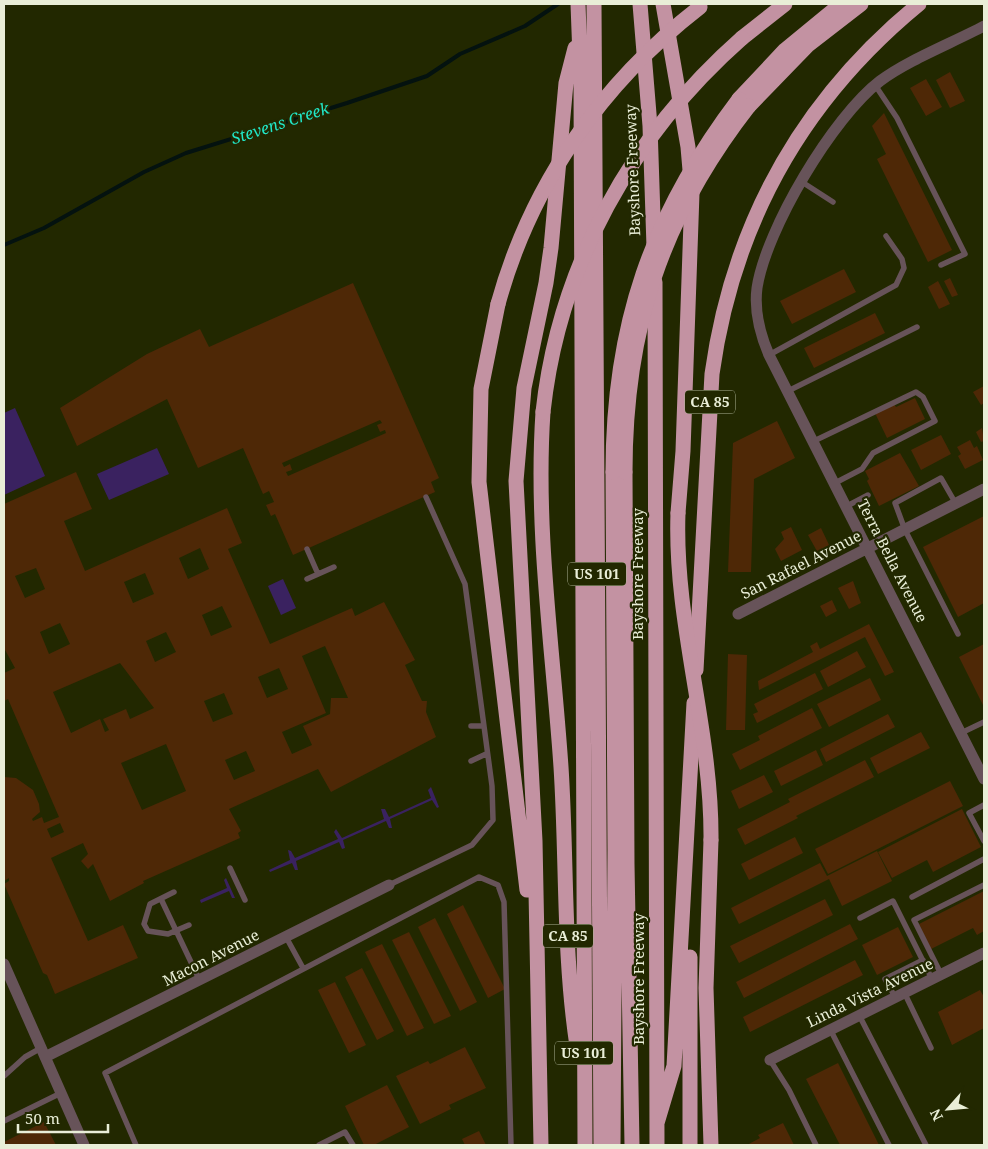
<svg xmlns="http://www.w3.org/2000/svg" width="988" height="1149" font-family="'Noto Serif',serif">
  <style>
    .green { fill: #3a2260 }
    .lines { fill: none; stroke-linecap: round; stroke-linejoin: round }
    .stream { stroke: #04120f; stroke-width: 4 }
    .building { fill: #4e2806; fill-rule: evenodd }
    .service { stroke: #675359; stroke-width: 5.5 }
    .minor { stroke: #675359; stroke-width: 11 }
    .motorway { stroke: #c392a2; stroke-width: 15 }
    .motorway-bridge { stroke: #c392a2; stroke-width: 15 }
    .labels { text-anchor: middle; stroke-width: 4.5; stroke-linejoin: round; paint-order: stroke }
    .shield { fill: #222800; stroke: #adb396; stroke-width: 1 }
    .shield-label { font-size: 14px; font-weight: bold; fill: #e9eed7 }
    .street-label { font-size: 15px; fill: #e9eed7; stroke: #222800 }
    .water-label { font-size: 16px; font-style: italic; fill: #21e7c7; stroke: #222800 }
  </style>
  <rect width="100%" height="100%" fill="#222800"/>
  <path class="green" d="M15 408 45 476 4 495V413Z
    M157 448 169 474 109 500 97 474Z
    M283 579 296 608 281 615 268 586Z
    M431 787 439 807 437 808 432 800 390 819 392 828H389L386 821 343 840 345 848 342 849 339 842 296 861 298 870H295L292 863 270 872 269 870 290 860 288 850 291 851 295 858 338 839 334 832 336 829 342 838 384 819 381 809H385L389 817 431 798 428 790Z
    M226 878 235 898H232L229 891 201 903 200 900 227 888 224 880Z"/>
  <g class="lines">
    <path class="stream" d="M4 245 44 228 144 172 186 153 347 103 427 76 460 54 525 26 558 4"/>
  </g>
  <path class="building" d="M950 72 965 101 950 108 936 80Z
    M926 79 942 107 926 116 910 88Z
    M884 113 952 250 928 262 877 159 886 154 872 126Z
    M844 269 856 292 792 324 780 301Z
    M950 278 958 295 952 297 944 281Z
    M938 281 950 304 939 309 928 287Z
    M353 283 439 478 431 482 435 492 293 555 275 514 271 516 266 505 274 502 269 491 263 494 243 448 198 468 167 399 77 446 60 408 147 354 200 329 209 347ZM380 420 382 423 377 425 380 432 385 430 386 433 288 476 286 472 292 470 290 464 284 467 282 463Z
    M875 313 885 333 814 368 804 348Z
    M984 386V403L981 405 973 392Z
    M915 398 925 419 887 438 875 413 894 404 896 407Z
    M777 421 795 458 754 479 751 572H728L733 443Z
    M982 428 984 441 981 442 976 432Z
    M941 435 951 454 921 470 911 450Z
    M970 440 974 448 977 446 983 460 965 469 958 456 961 454 957 447Z
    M900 453 919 486 879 506 867 481 869 479 865 471Z
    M76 472 92 509 64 521 85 571 227 508 242 543 228 549 270 644 352 608 355 616 384 602 415 660 405 665 422 701H427L426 712 436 737 331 792 318 769 229 809 241 831 238 833 240 838 143 881 144 883 110 901 93 864 88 869 81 861 88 854 83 843 51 858 88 941 123 925 138 958 55 994 47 975 43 973 4 884 9 881V878L4 881V777L16 778 33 790 39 804 40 812 32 819 33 821 42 817 44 823 59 817 8 699 4 701V673L15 668 4 648V504ZM200 548 209 569 188 579 179 558ZM36 568 45 589 25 598 15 576ZM145 573 154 594 133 603 124 582ZM222 606 232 627 211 636 202 615ZM60 623 70 644 49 654 40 632ZM166 632 176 652 155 662 146 641ZM325 646 348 698H331L330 714 303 726 312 745 292 754 282 732 326 713 302 656ZM120 663 154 708 130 719 126 709 103 719 109 730 105 732 100 719 71 733 53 692ZM279 668 288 689 267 698 258 677ZM224 693 233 714 213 722 204 701ZM166 744 186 791 142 810 121 763ZM246 751 255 771 234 780 225 760ZM60 823 64 832 51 838 47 829Z
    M984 516V603L958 617 923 547Z
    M791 527 802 550 781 561 775 549 784 539 781 532Z
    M821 528 830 547 818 553 808 535Z
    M853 581 861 603 849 609 838 588Z
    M832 600 837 611 826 617 820 606Z
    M869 624 894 672 885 676 865 637 759 690 758 681 813 652 810 646 817 642 820 649Z
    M984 644V707L959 657Z
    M857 651 866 667 828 687 820 671Z
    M728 654 747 655 745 730H726Z
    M815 673 823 689 757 723 753 714 758 712 754 704Z
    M870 678 881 700 829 727 817 704Z
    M812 708 822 728 740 770 732 754 760 740 758 736Z
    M888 714 895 727 826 762 820 749Z
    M921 732 930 748 878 774 870 758Z
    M816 750 823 765 781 786 774 771Z
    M865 760 874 777 796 816 798 818 745 845 737 829 790 802 788 799Z
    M764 775 773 792 739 809 731 791Z
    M950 781 963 806 828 874 815 849Z
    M962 809 981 847 933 872 927 860 892 878 878 852Z
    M795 837 803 853 749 880 741 864Z
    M877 851 892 881 842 906 829 879 739 924 731 908 820 863 827 876Z
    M984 891V931L977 935 973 928 931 949 919 924Z
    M825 899 833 915 739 963 730 946Z
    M463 905 505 989 488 998 447 914Z
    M435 918 477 1002 460 1011 418 927Z
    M850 924 858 939 744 998 736 982Z
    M898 927 913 957 877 975 862 945Z
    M409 932 451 1016 434 1024 392 940Z
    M382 944 424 1028 407 1036 365 952Z
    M855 960 863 975 750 1032 743 1017Z
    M362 968 394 1031 377 1040 345 977Z
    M335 982 366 1045 349 1053 318 990Z
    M980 990 984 997V1028L952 1045 938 1012Z
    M465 1047 486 1088 449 1105 451 1109 420 1124 396 1076 428 1061 430 1064Z
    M838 1063 879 1145H840L806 1079Z
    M387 1085 409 1127 374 1145H364L345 1106Z
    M44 1122 56 1145H4V1142Z
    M783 1123 794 1145H747L760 1138 758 1135Z
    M479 1131 486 1145H465L462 1139Z"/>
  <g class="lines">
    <path class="service" d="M875 85 897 118 965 254 941 265
      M802 182 833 202
      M769 355 896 285 904 268 902 259 886 236
      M788 391 917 327
      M814 441 916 392 923 397 935 421 873 453 862 469 835 483
      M956 504 941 478 895 503 905 530 958 634
      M847 506 868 495
      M307 549 318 574
      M307 579 334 567
      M471 726H484
      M961 733 984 722
      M471 761 486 754
      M984 805 969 813 984 841
      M230 868 245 900
      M389 885 472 845 493 820 492 786 465 584 426 497
      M174 892 150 904 144 924 148 931 168 934 189 925
      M912 897 984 859
      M161 899 200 981
      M860 918 893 901 932 979
      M286 937 303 968
      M941 974 914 920 984 885
      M904 992 931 1048
      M895 997 885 979 923 960
      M859 1015 926 1145
      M830 1029 889 1145
      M770 1060 789 1090 816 1145
      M4 1076 25 1057 41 1048
      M4 1121 61 1093
      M136 1145 105 1073 479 877 498 885 504 902 511 1145
      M319 1145 345 1132 353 1145"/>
    <path class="minor" d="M984 26C952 43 908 60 880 81 833 117 766 229 757 288 754 311 760 334 769 355L984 779
      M738 614 984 489
      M4 964 84 1145
      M45 1057 389 885
      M770 1060 984 953"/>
    <path class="motorway" d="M578 4 581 84 585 1145
      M594 4 601 1145
      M640 4 650 126 654 247
      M663 4 688 147 692 193 683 451 678 513
      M742 38 785 4
      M739 99 785 50 841 4
      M749 106 808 45 861 4
      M655 282 657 1145
      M498 304 481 389 479 482 527 890
      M543 412C535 530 553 649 561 767 567 859 563 954 577 1046
      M625 472 627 864 632 1145
      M696 670 712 374C733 223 802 100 919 4
      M690 957V1145
      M657 1123 674 1066 694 703
      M541 1145 535 841 516 481 524 388 546 283 551 248 566 83 575 48
      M613 1145 615 849 613 472
      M711 1145 706 988 711 840"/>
    <path class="motorway-bridge" d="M498 304C531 184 602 83 700 7
      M543 412C559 265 632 135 742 38
      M613 472C613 326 651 215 739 99
      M625 472C625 330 661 219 749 106
      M678 513C674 624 712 729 711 840"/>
  </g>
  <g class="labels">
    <g class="shield">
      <rect x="685" y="390.5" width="50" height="23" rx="4"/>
      <rect x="568" y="562.5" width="58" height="23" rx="4"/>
      <rect x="543" y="924.5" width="50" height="23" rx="4"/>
      <rect x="555" y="1041.5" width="58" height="23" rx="4"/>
    </g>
    <g class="shield-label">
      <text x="710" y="407">CA 85</text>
      <text x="597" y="579">US 101</text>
      <text x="568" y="941">CA 85</text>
      <text x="584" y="1058">US 101</text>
    </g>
    <g class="street-label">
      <text transform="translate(633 170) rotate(-92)" y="5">Bayshore Freeway</text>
      <text transform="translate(892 561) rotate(63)" y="5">Terra Bella Avenue</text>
      <text transform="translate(801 565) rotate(-27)" y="5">San Rafael Avenue</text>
      <text transform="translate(638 574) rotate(-90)" y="5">Bayshore Freeway</text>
      <text transform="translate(211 958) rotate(-27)" y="5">Macon Avenue</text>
      <text transform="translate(639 979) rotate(-90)" y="5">Bayshore Freeway</text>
      <text transform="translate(870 993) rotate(-26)" y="5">Linda Vista Avenue</text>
    </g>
    <g class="water-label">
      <text transform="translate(280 123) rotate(-18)" y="6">Stevens Creek</text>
    </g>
  </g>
  <rect width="988" height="1149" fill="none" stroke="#e9eed7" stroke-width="10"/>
  <g transform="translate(948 1109) rotate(243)" stroke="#222800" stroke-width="4" paint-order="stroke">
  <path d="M0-4L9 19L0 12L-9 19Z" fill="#e9eed7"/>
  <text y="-8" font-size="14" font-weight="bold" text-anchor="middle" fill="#e9eed7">N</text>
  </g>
  <path d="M18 1124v8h90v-8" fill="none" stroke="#e9eed7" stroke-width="2.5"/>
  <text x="25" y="1124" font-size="15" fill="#e9eed7" stroke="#222800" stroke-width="4" paint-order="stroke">50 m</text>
</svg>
